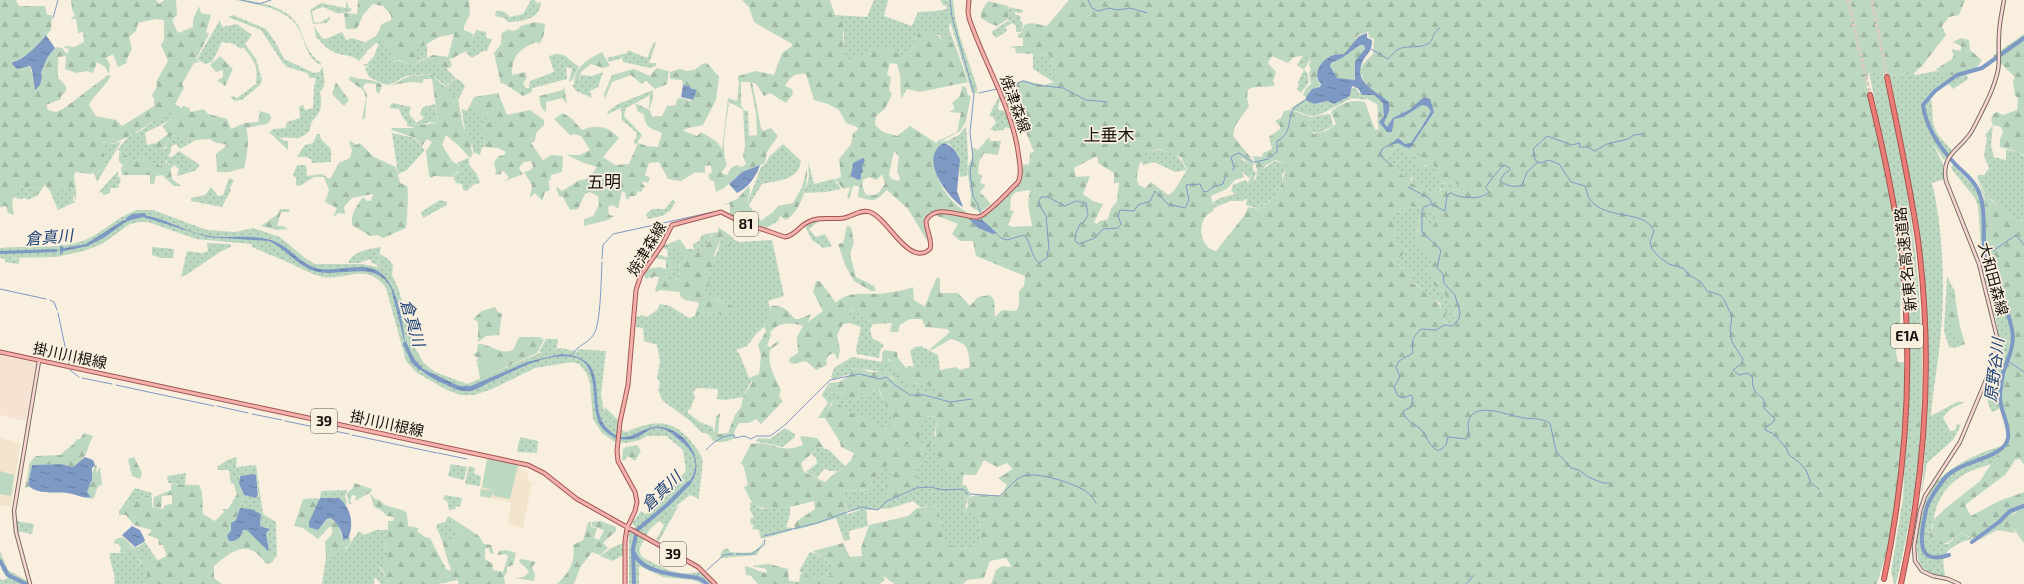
<svg xmlns="http://www.w3.org/2000/svg" width="2024" height="584" font-family="'Exo 2','Noto Sans JP',sans-serif">
  <style>
    .commercial { fill: #f6e2d3 }
    .built { fill: #f2e4cd }
    .grass { fill: url(#grass-dots) }
    .forest { fill: url(#forest-firs); fill-rule: evenodd }
    .park { fill: #bdd8c1 }
    .water { fill: url(#water-ripples); fill-rule: evenodd }
    .lines { fill: none; stroke-linecap: round; stroke-linejoin: round }
    .stream { stroke: #7e9ac4; stroke-width: 1 }
    .river { stroke: #7e9ac4; stroke-width: 4 }
    .motorway-tunnel { stroke: #d7cec0; stroke-width: 4; stroke-dasharray: 4 2; stroke-linecap: butt }
    .secondary-casing { stroke: #776e60; stroke-width: 4.5 }
    .primary-casing { stroke: #a15651; stroke-width: 5 }
    .motorway-casing { stroke: #a15651; stroke-width: 6 }
    .secondary { stroke: #f9d7d6; stroke-width: 2.5 }
    .primary { stroke: #f4b0ad; stroke-width: 3 }
    .motorway { stroke: #ec7b76; stroke-width: 4 }
    .labels { text-anchor: middle; stroke-width: 3.5; stroke-linejoin: round; paint-order: stroke }
    .shield { fill: #f9efdf; stroke: #59544c; stroke-width: 1 }
    .shield-label { font-size: 14px; font-weight: bold; fill: #15120d }
    .street-label { font-size: 15px; fill: #15120d; stroke: #f9efdf }
    .water-label { font-size: 16px; font-style: italic; fill: #1b4075; stroke: #f9efdf }
    .quarter-label { font-size: 17px; fill: #15120d; stroke: #f9efdf }
  </style>
  <defs>
    <pattern id="grass-dots" width="8" height="8" patternUnits="userSpaceOnUse"><rect width="8" height="8" fill="#bdd8c1"/><path d="M2 2h.1M6 6h.1" fill="none" stroke="#a2b8a5" stroke-width="1.8" stroke-linecap="round"/></pattern>
    <pattern id="forest-firs" width="22" height="20" patternUnits="userSpaceOnUse"><rect width="22" height="20" fill="#bdd8c1"/><path d="M5 1l3.5 6h-7zM16 11l3.5 6h-7z" fill="#a2b8a5"/></pattern>
    <pattern id="water-ripples" width="26" height="14" patternUnits="userSpaceOnUse"><rect width="26" height="14" fill="#7e9ac4"/><path d="M2 4q2-2 4 0t4 0M15 11q2-2 4 0t4 0" fill="none" stroke="#667c9e"/></pattern>
  </defs>
  <rect width="100%" height="100%" fill="#f9efdf"/>
  <path class="commercial" d="M0 355 37 363 26 421 0 415Z"/>
  <path class="built" d="M0 438 20 444 11 507 0 505Z
    M488 458 521 465 520 470 529 473 527 481 532 482 523 528 508 524 511 503 479 496Z"/>
  <path class="grass" d="M236 0C257 0 289 7 299 27 305 41 308 55 321 63V65C303 57 306 34 293 21 279 7 255 4 236 0Z
    M531 0H535L536 3 541 2C541 19 521 22 508 22L504 18 495 16 496 11C503 10 506 13 510 17L523 14Z
    M874 0H888L884 16 912 26 918 12 936 11 947 9 946 5 944 6 940 0H946V3L947 0H953L955 17 959 34 977 87V93H972L950 21 949 29 956 48 950 40H943L939 35 919 31 909 56 857 57 850 63 842 55C844 37 847 29 835 15L867 17Z
    M346 1 349 8 352 9 350 12C333 15 339 13 323 7L312 11 314 22 319 23 330 17V19L326 23 313 24 310 10 321 3 346 8Z
    M1009 7 1023 10 1022 13 1015 12 1014 14 1021 16 1020 20 1023 24 1021 32H1016V26L1013 23 1005 27 1007 31 996 38 991 32 1008 21 1012 23 1008 20 1007 14Z
    M233 15 266 29 276 43 284 59 314 73 319 72 323 67C323 77 328 84 320 92 326 119 309 115 310 131 295 143 296 136 279 138L288 142V150L269 132 274 129 286 128 287 122 300 118 299 107 303 105 305 110 313 108 314 85 316 80 315 78H310L307 73 287 67 282 62 261 30 228 17Z
    M220 20 222 27 237 24 252 35 245 44 256 59 262 80 261 84 242 100 234 101 230 95 237 98 256 84C258 65 255 62 243 47L241 49 234 44 222 42 212 62 205 64 197 59Z
    M314 26 322 38 326 39 342 32 346 40 352 38 364 42 362 44 367 52 359 61 353 57 335 53 327 48 316 37Z
    M476 30 486 32V38L492 39 487 51H483L472 58 466 53Z
    M654 42 656 43 649 63H656V66L650 68 623 62 622 58 609 62 607 58 627 53 628 50 647 58Z
    M379 43 384 44 394 50 395 55 391 62 401 61 412 65 425 61 441 64 455 77 446 86 431 74 406 76 389 85 383 84 369 77 365 68 371 65 365 66 363 64H367L374 56Z
    M427 44V57L417 62 410 48Z
    M556 54 564 55 579 67 572 80 569 82 572 69 566 67 567 79 529 89 530 81 554 72 549 56Z
    M1033 54 1049 55 1054 66V82L1033 69Z
    M1308 54 1312 57 1304 69 1308 75 1309 82 1301 93 1297 89 1299 84 1298 82 1304 70 1297 65 1302 57Z
    M1937 71 1949 74 1966 73 1968 79 1953 89 1949 84 1938 89 1930 96C1933 105 1932 112 1933 121 1934 133 1944 142 1952 150L1944 160 1933 144 1943 164 1945 179 1932 183C1943 228 1945 285 1941 331 1939 359 1933 387 1931 416L1957 402H1965L1952 408 1943 417 1950 431 1955 430 1957 424 1961 425 1953 440 1927 463 1921 497C1927 439 1930 382 1927 324 1922 241 1906 157 1890 76L1909 73 1916 75Z
    M603 72 598 87 590 91 592 98 576 91 572 85 577 84 581 75 592 76Z
    M1869 72 1883 74C1914 201 1930 331 1918 462 1914 503 1905 544 1896 584H1894L1891 572 1903 498 1910 357 1905 268 1892 185Z
    M455 78 461 81 465 86 459 99 445 88Z
    M1011 86 1018 121H1015L1002 89Z
    M1356 87 1360 95 1368 100 1352 98 1319 115 1311 116 1290 109 1306 98 1314 104 1329 101 1334 103 1350 96 1352 88Z
    M653 90V98L649 110 650 95 626 108 624 116 642 135 636 145 633 141 636 138 637 133 622 120 621 108 608 114 607 112 618 104Z
    M1000 94 1002 101H999L998 110 1007 111 1013 129 1007 128V125L1004 130 995 131 990 129 996 123 993 117 989 116Z
    M392 103 411 107 409 114 416 122 413 127 407 126V122L403 118 399 109 389 108Z
    M435 104 438 122H429L423 125 416 123 424 118 420 114 423 107Z
    M470 105 486 116 490 122 480 134 484 137 485 147H482L480 155 473 152C473 140 470 141 466 131 463 124 463 116 462 109L467 111Z
    M170 108 177 116C166 123 156 127 145 133L147 145 155 143V151L163 148 167 149 165 147 171 135 196 140 180 149 176 144 171 146V152L168 156 172 157 179 151 200 165 195 171 177 176 179 169 174 165 170 169V164L167 163V160L162 165 152 163 148 159 144 157 134 161 125 155 123 156 118 149 129 136 142 130Z
    M743 110 748 111 749 136 745 145Z
    M1328 114 1331 115 1333 126 1318 133 1309 132 1311 117Z
    M1993 125 1991 145 1994 157 2006 160V150L2018 152 2024 156V221L2012 218 2003 209 1986 195 1978 178V175H1984L1989 168 1984 156 1987 138 1985 135Z
    M966 126 968 156 967 176 960 177 958 155 949 144 950 139 959 135Z
    M392 133 414 138 425 150 407 170 398 174Z
    M317 134H320L321 139 331 149V162L312 163 311 159 305 157H297L305 145 313 143Z
    M104 141 111 144 121 142 97 182 94 173 100 172C107 162 106 157 101 147Z
    M783 144 801 161C798 181 779 180 762 184L749 205 747 204 761 167 766 163 769 157Z
    M1397 147 1410 157 1420 151 1422 155 1420 166 1433 165 1436 169 1441 184 1450 182 1467 187V191L1443 188 1432 194 1423 185 1416 186 1412 183V178L1403 176 1386 158Z
    M1160 150C1175 153 1181 156 1186 170L1175 172 1154 162 1142 165 1141 158 1147 151Z
    M468 158 469 159V165L477 174 480 183 473 185 467 191 463 190 462 184 456 183 453 176 460 171V166L457 163Z
    M1239 158 1253 166V170L1256 172 1253 183 1261 170 1275 161 1285 163 1288 167 1282 175V184L1275 196 1259 209 1246 205 1247 198 1243 201H1230L1214 208 1213 202 1220 198 1235 194 1231 191 1233 185 1245 180 1248 183 1252 174 1249 178 1236 165Z
    M808 161 814 184 834 179 841 189 826 192 804 193 809 178Z
    M297 165H306L307 176 322 174 324 177H314L300 186 296 185V178L293 175Z
    M1953 165 1972 184 1985 200 1989 263 1984 265 2006 308 2011 334 2008 354 1998 391 2001 408 1992 412C1978 387 1997 375 1999 351 2001 322 1986 292 1982 264 1980 245 1980 225 1978 206L1975 198 1953 171 1951 167Z
    M118 171V177L121 178 118 188H110V193L103 195 102 192 98 193Z
    M229 178 234 180 230 188 231 190 222 207 191 201V198L205 195 211 187 218 196 223 195Z
    M16 186 37 188V196L27 200 26 198 19 199 13 197Z
    M63 188H71L74 193 73 201 75 202 58 210 50 191Z
    M673 199 675 203 670 211 662 216 648 219 646 214 652 209H665Z
    M440 200 447 202V205L423 218 421 212Z
    M1410 206 1436 213 1441 218V225L1429 232 1419 216 1417 233C1423 242 1433 252 1433 264 1434 273 1432 276 1435 286 1446 291 1458 308 1454 320L1447 326 1440 303 1416 284 1411 283 1404 268 1396 262 1407 250 1393 241 1397 229 1392 217 1395 213Z
    M138 210H153L207 230 235 232 253 228 280 237 305 258 315 264H362L381 268 377 266 380 254 388 259 393 265 392 275 399 290 413 344 423 362 435 372 467 384 542 352H539L546 339H558L557 348 554 350 561 348 579 352 576 349 606 351 601 394 604 412 605 407 619 421 618 429 612 427 626 432C651 421 670 417 690 440 694 445 700 452 702 458 704 463 699 491 699 499L690 495 671 510 679 505 659 541 656 540 664 525 659 521 649 530 639 550 642 557C659 566 681 579 700 571L714 584H702L693 580 663 577 639 566V584H629V534L635 527 632 523 641 511 646 514 686 471 683 450 666 436H647L640 440 626 443 615 442 602 433 593 419 590 383 586 372 579 364 572 362 535 368 492 389 474 395H461L447 390 417 373 406 361 386 288C365 261 349 281 323 277 314 275 308 272 300 268 285 260 267 254 252 247L251 244 196 239 148 222H140L130 224 102 244 84 251 56 257 9 258 20 259 18 264 5 262V259L0 258V248C28 245 59 250 85 240 105 232 118 215 138 210Z
    M812 221H819L809 229 816 237 825 234 832 246 823 248 812 240 804 224Z
    M718 232 710 236C709 247 701 251 690 255L686 249H694L693 244 699 241 702 235Z
    M721 237 733 239 739 242 772 240 784 296 768 301 771 310 764 327 757 333 747 346 736 350 740 355 749 378 752 380 743 397 725 400 717 399 718 389 697 388 693 392 695 397 690 410 688 409V413L700 422 713 427 714 434 711 437 706 433H702L689 420 663 401 658 390 660 383 657 378 660 361 657 345 644 341 643 328 636 327V317L642 315 647 317 657 310 660 304 670 306 689 318 700 314 718 312 723 315 735 310 729 304 704 294 705 276 718 250Z
    M207 243 230 244 231 247C212 254 199 269 181 277L187 251 202 253 208 251Z
    M152 247 174 249 173 258H161L152 255Z
    M381 247 377 265 372 263 370 259 359 263H348C353 251 369 249 381 247Z
    M667 248H682L687 255 679 266 680 273 670 288 666 277 669 272Z
    M1947 276 1955 292 1957 323 1965 344 1955 348 1949 347 1944 332Z
    M853 310 873 324 870 329 872 338 884 345 880 351 879 358 857 354 856 350 861 327 850 323 849 313Z
    M921 346 938 355 940 370 914 368 910 351 915 347Z
    M852 357 882 362V358H887L900 374 893 379 935 387 940 392 937 395C922 392 895 389 889 372 876 373 863 367 851 369L850 374 833 379 831 377 834 368Z
    M829 383 831 393 838 392 855 403 859 398 878 389 887 406 926 416 938 417 934 435 964 474 962 484 966 486 971 495 967 498 965 512 979 516 981 543 974 550 966 547 961 549 944 545 938 506 920 507 913 501 891 508 866 510 868 526 849 531 850 540 844 541 836 518 860 510 847 511 844 495 845 491 867 490 873 486 869 479 880 475 879 430 866 418 856 416 833 400 827 410H823L828 403 822 395Z
    M785 428 795 434V437L783 447 755 441 759 438 770 439Z
    M520 437 538 441 537 453 517 452Z
    M814 446 829 450 845 466C838 473 833 472 824 469L817 478 806 472 817 463 816 458 812 455 816 450Z
    M2001 446 1992 464C1968 470 1946 481 1937 506 1933 516 1933 526 1929 536L1940 544H1948L1960 533 1974 539C1964 540 1948 547 1944 557 1942 563 1945 571 1945 577 1937 574 1926 573 1921 565 1910 549 1924 494 1937 481 1955 464 1978 453 2001 446Z
    M237 457 236 467 256 465 263 514 276 522 277 558 268 551 269 548 266 534 269 532 268 528 260 526 261 514 248 509 240 508 244 495 256 498 259 496 256 475 253 474 239 476V480L231 484 229 470H218L217 467 227 460Z
    M451 464 467 467 464 480 448 476Z
    M469 466 475 468 474 474 481 476 480 486 465 484Z
    M186 473 185 485 168 483 167 476Z
    M135 488 152 493 151 496 146 495 127 507H122Z
    M347 490 345 497 347 502 346 506 339 498H320L321 491Z
    M445 495 462 498 460 507 456 506 455 509 449 510 447 501 443 500Z
    M750 502 762 509 790 507V515L786 527 792 528 793 530 765 538 757 555 722 558 720 557 723 550 728 548 730 552C745 553 758 556 764 538H760L759 530 752 529 754 525H751L750 519 754 517 750 510Z
    M448 516 453 519 451 525 462 537 451 542 439 528 436 529 437 524 445 522Z
    M16 521 34 524 32 534 16 531Z
    M376 530H388V539L384 545 389 554 380 567 388 582 387 584H381L376 578 374 579V584H322L326 557 347 548 359 531 364 535Z
    M145 542 158 561 149 564 148 577 150 584H114C117 574 109 564 110 553H123L128 548 132 547 140 562 144 564 134 547H138Z
    M623 543V555L613 561 600 556 611 548Z
    M0 551 8 570 33 584H0V579L4 580 8 578C0 572 0 562 0 551Z
    M810 552 815 553 835 566 832 576 811 579 799 571Z"/>
  <path class="forest" d="M0 0H16L19 6H45L47 15H52L51 30 30 53 26 67H30L34 79 35 89 47 58 56 47 62 48 66 53H68L69 49 65 48 64 46 74 47 84 42 83 32 78 33 76 19H70L75 16 72 9 71 0H156L159 4 164 0H176L177 15 172 20 178 33 193 27V20L199 6 201 13 211 15 206 32 209 34 196 59 200 62 194 63 182 84 184 88 175 104 181 108 184 106 189 108 191 112 204 109 208 114 227 119 231 129 245 123 258 122 260 111 270 114 271 119 267 124 246 128C250 142 247 154 244 168L229 172H217L216 154 227 145 214 142 210 139 196 140 171 135 165 147 155 151V144L168 134 162 126 176 116 170 109 158 120 157 118C146 127 123 141 110 144L104 141 101 147C106 157 107 162 100 172L89 174 75 172C72 183 79 191 75 201L74 193 71 188 50 191 45 185 37 196V188L16 186 12 203 14 215 8 213 6 206 0 207ZM155 19 164 20V40L161 45 168 61 156 82 157 87 151 96 154 98V106L122 126 116 120 96 116 89 105C95 94 104 88 111 76L108 75 63 109 56 112 48 110 46 105 61 99V96C71 89 65 84 58 78V57L66 56 65 69 76 73 87 71 93 73 97 62 105 67 109 74 110 64 106 58 113 54 118 67 127 63 126 61 132 49 129 37 136 31 138 23Z
    M358 0H469L470 14 464 26V30L473 34C470 55 466 49 452 59L449 58 452 66 446 69 440 64 425 61 412 65 400 60 389 63 394 55C392 46 385 44 376 43L366 52 362 44 376 36 382 24 391 20V15L383 6 373 4 363 15 357 29H346L344 13 357 14ZM454 34 448 57 433 55 418 62 410 48 423 46 439 37Z
    M742 0H830L835 15 843 24V55L850 63C860 54 877 44 891 49 900 53 897 55 909 56L919 31H931L943 40H950L956 48 968 82 920 92 907 89 901 99 900 75 897 64 890 63 887 74 891 78 889 90 892 94 885 109 876 116 875 125 883 132 897 136 910 126 936 143 939 142H936L957 132 961 113 949 112 954 109V106L952 103 960 96 962 86 966 87 968 95 971 96 966 121 960 131 940 142 950 140 948 145 943 144 937 148C929 172 946 201 968 213 972 215 981 214 986 214L1019 183 1023 165 1029 164 1030 153 1034 152 1021 120 1018 121 1011 86 1023 80 1044 85 1054 82V66L1049 55 1016 53 1015 48 1009 47 1023 46V38H1018V34L1021 33 1024 25 1031 23 1047 26 1069 0H1965L1959 15 1949 17 1942 26 1946 35 1922 66 1912 75 1908 73 1894 76 1869 72 1866 84 1886 171 1899 253 1901 277 1900 332 1896 352 1898 362H1904V411L1895 506 1892 534 1877 584H991L996 570 1002 566 1012 567 1006 558 990 561 984 578 967 580 963 584H894L885 577 875 572 883 576 885 580 880 584H758L751 576 746 575 745 566C754 567 757 572 767 573L766 569 752 566 769 564 788 569 789 581 799 582 800 575 803 573 811 579 831 576 835 566 813 551 843 543 850 557 862 556 861 548 869 525 908 516 917 508 938 506 944 544 961 549 966 547 974 550 981 543 979 517 965 512 968 506 967 498 977 495 1003 496H1001L1007 485 998 478 1013 469 1007 463 997 467 984 460 976 475 945 474C936 452 933 440 938 417L926 416 917 423 920 436 901 449 896 456 913 442 931 444 916 468V482L912 492 878 506 880 500 886 494C886 484 890 481 890 472L887 469 892 460 886 466 880 475 869 479 873 486 871 489 845 491 844 495 847 515 796 530 794 526 797 521 815 509 814 501C799 505 765 515 753 503 749 499 747 492 744 487L748 485 744 467 741 463 751 444C773 440 779 455 803 445L800 436 817 438 824 448 815 447 816 450 801 463 804 472 825 482C834 472 852 465 854 453L841 447 840 442 825 418H818L823 410H827L832 404 833 400 856 416 866 418 879 430 890 427 893 421 880 391 878 389 859 398 855 403 838 392 831 393 829 383 839 382 849 376 851 369 859 368 870 372H889L891 378 907 388 937 395 940 392 935 387 893 379 899 374 889 363 891 361 887 358H882V352L885 350 897 352 898 358 906 368 909 366 940 370 956 367 960 370 970 367C968 349 969 344 951 339L932 350 930 349 950 332 947 329 925 327 922 319H910L900 325 898 332H890L892 323 873 324 852 310 849 313 850 323 843 324 837 335 840 350 838 360 834 353 829 355 826 360 827 365 816 370 806 361 793 364 789 362 790 358 798 353 797 337 803 326C792 322 779 322 770 332L771 335 767 346 770 347 778 341 779 343 770 350C767 365 775 378 781 390L779 396 783 401 761 424 756 419 749 423H739L734 432 735 438C727 442 720 444 712 440L711 437 714 434 716 417 720 413 718 434 728 433 735 415 741 407 743 397 752 383V380L749 378 759 374 761 355 758 345 766 331 764 326 771 310V306C783 305 787 310 795 319H799L811 314 808 322 823 311 813 292 816 281H820L836 303C848 289 869 296 886 293 895 292 905 290 913 287L914 300 924 306V308L936 279 938 277 940 279V293H958L970 306 978 297 990 295 994 300 995 317 1002 310 1016 311 1019 306V291L1024 286 1025 276 976 256 973 241H960L952 234 958 224 932 214 925 217 923 223 929 244 908 209 887 190C874 203 875 201 858 197L859 186H853L849 199 847 198 850 187 843 189 835 179 841 177 839 159 851 144 853 133 858 130 857 127 846 123 839 110 828 104 814 100 806 74C795 73 791 76 785 86L792 89 793 94 786 103 770 93 764 96 756 84 752 82 761 128 763 131 771 128 778 136 767 152 765 163 742 172 724 188 716 192 714 181 710 180 708 175 712 172 711 165 705 166V173L696 172 681 181 668 179 659 162 649 163 645 175 650 178 648 183 643 181 642 184 645 186 641 192 638 191 636 196H630L628 200 625 196 626 193 622 191 618 209 615 206 610 205 608 208 609 215 614 216 608 220 584 226V219L593 216 599 205 598 196 589 192 585 194 578 209 570 210 563 197 559 196 556 188 557 187 562 191 578 181 589 178 597 167 584 163 567 155H580L590 150 581 136 573 134 571 136 554 119 563 113 572 119 582 130C597 124 608 126 619 138L603 157 615 165 629 164 638 143 647 146 658 147 662 133C651 128 645 129 644 114L638 112 635 103 650 110 652 117 662 116 667 106 676 105 677 99 682 98 691 101 693 100 692 89 689 86 683 85 682 80 670 79V72L680 69 687 71 694 70 704 63 708 64 719 77 716 100 703 125 684 129V131L697 136 701 132 716 141 722 149 728 98 737 101 739 82 738 80V76L756 71 774 75 782 53 792 46V44L754 22 749 7ZM1368 32 1369 37 1374 39 1373 54 1363 64 1360 70 1364 82 1360 95 1377 104C1379 113 1376 121 1379 129L1375 130 1365 102C1352 99 1340 103 1331 112L1336 124 1326 131 1314 134 1309 131 1311 117 1291 110 1284 111 1281 118 1275 121 1280 126V129L1269 137 1272 149 1263 153 1262 157 1253 156 1257 170 1256 177 1266 165 1275 160 1285 163 1287 167C1284 173 1283 179 1281 185 1277 196 1268 203 1259 209L1248 207 1244 216 1216 251C1201 248 1197 227 1206 216 1208 214 1212 212 1214 210L1211 196 1227 189 1235 180 1244 177 1242 170 1236 165 1239 158 1244 159 1251 166 1254 165 1252 159 1233 136 1235 126 1249 106 1247 97 1248 90C1255 84 1264 89 1275 85L1273 81 1276 72 1268 63 1272 56 1288 63 1294 57 1310 55 1311 60 1309 65 1311 69 1309 73 1311 84 1306 88 1303 95 1306 97 1311 90 1319 88 1320 84C1311 74 1323 58 1334 55 1337 54 1341 54 1344 54L1351 48 1358 35ZM741 82H750L756 113 757 135 747 136 743 156 746 164 742 167 737 165 731 168 727 175 721 173 727 165C720 149 727 120 729 102L744 110 741 105ZM1397 147 1410 157 1420 151 1421 155 1414 160 1416 168 1424 165H1433L1436 169 1435 176 1441 184 1450 182 1467 187V191L1443 188 1440 191 1436 189 1432 194 1423 185 1416 186 1412 183 1409 174 1403 176 1386 158ZM1160 149 1181 157 1187 170 1174 191 1168 195 1151 182 1145 188 1139 185C1134 174 1140 161 1147 151ZM894 151 899 156 897 171 900 178 899 181 892 179 889 175ZM1097 156 1098 163 1114 173V184L1119 182 1117 201 1111 209 1108 219 1100 221 1097 224 1094 222 1103 204 1093 201 1083 194 1090 176 1076 177 1074 168ZM882 174 885 184C877 194 879 196 866 195L862 185 863 180 869 177 877 180ZM1030 190 1028 203 1032 226 1013 227 1008 225 1014 211 1010 210 1011 197 1016 192ZM1410 206C1419 208 1428 214 1436 213L1438 216 1433 228 1429 229 1426 221V212L1420 209C1418 222 1417 234 1418 247L1429 252V257L1433 263 1429 269 1432 282 1435 286 1442 290 1455 311 1454 320 1447 326 1444 318 1447 312 1441 308C1439 300 1419 285 1411 283L1410 279 1412 275 1396 262 1407 250 1393 241 1399 227 1392 218 1395 213Z
    M988 1 1008 6V19L997 26 989 23 981 18V12Z
    M535 22 545 24 544 34 540 44 536 42C518 50 512 56 512 75L525 72 527 78 523 83 526 88H532V92L523 96 503 83 501 84 494 53 501 44 502 33 509 29 512 31 517 30 521 26Z
    M2024 34V155L2018 152 2000 147V140L2003 132 2001 127 1993 125 1991 120 1993 114 1997 112 2003 115 2017 110 2018 98 2015 96 2013 81 2015 77 1993 56Z
    M1961 38 1969 40 1970 50 1982 60C1980 63 1978 66 1976 68 1967 76 1944 78 1936 69L1951 60 1954 55 1951 49 1961 51V46L1953 42Z
    M1360 45H1364L1365 49 1355 62V80L1337 79 1330 66 1331 63 1342 58Z
    M602 52 610 66 603 68 591 64 581 72 578 83 574 85C574 67 588 59 602 52Z
    M220 56 233 69 225 86 217 80 223 77V70L216 72 210 65Z
    M656 68 669 71 667 84 655 89 646 81 641 84 631 75 612 82 605 99 604 94 612 75 634 69 650 76Z
    M431 74 458 99 463 126 472 142 471 149 473 154 470 158 460 147 446 135 442 145 452 161 460 166V171L456 172 452 177 434 176 431 178 429 176 426 151 432 142 427 139 422 146 415 138 392 130 391 128H413L416 123 423 125 438 122 432 79H424L422 83 411 82 391 85 407 77Z
    M350 76C362 81 370 77 382 85L379 94 376 91V84L366 83 363 87 367 94 365 118 362 120 366 98 363 90 349 80Z
    M336 82 349 100 344 106 332 94Z
    M564 87 567 104 562 98 546 102V112C540 108 540 102 539 96L563 90Z
    M498 93 507 115 530 110 544 120V125L536 133 535 141 531 143 543 160 551 155 563 156 562 172 551 175 550 181 548 179 550 190 545 192 542 201 535 193 530 198 532 185 524 172 531 170 533 166 531 161 524 162 519 168 523 174 502 182 509 178 504 171 501 172V174L495 175 496 171 494 162 499 156 504 155 506 152 498 148 485 147 484 137 480 134 483 126 490 122 486 116H481L479 112 470 105 474 97Z
    M989 137 990 141H1001L998 155 984 153 979 162 978 173 982 176 980 183 986 185 980 192 991 204 981 212 974 209 970 205 971 196 967 169 972 157V147L978 150Z
    M351 141 356 145 360 143 374 157 396 167 400 183 407 186C409 192 407 221 406 228L383 238 377 235 370 236 352 225C351 213 356 207 363 197L367 201H371L373 194 352 198 344 207 345 214 339 213 333 217 337 208 325 202 329 190 323 175 330 179 339 163 350 158 352 150 349 142Z
    M119 152 123 156 125 155 134 161 144 157 148 159 152 163 156 162 160 166 165 162 170 165 172 179 181 186H174L162 175 156 176 154 184H150V175H122L121 168 123 166 119 161Z
    M807 168C808 185 802 210 786 220L780 216 778 221 765 229 736 218 741 216V212L736 211 734 217 730 215V204L723 205 737 199 749 186 750 191 747 203 761 221 773 212 778 206 793 203 802 187Z
    M1976 176 1985 194 1993 202 2003 208 2012 218 2024 221V465L2020 459 2015 460 2006 474 1965 505 1971 516 1999 501 2024 492V508C2009 511 2009 521 2015 533L1997 530 1979 540 1960 533C1949 541 1940 553 1929 535L1933 527 1932 521 1945 509 1980 481 2007 440 2008 434 1998 391 2009 354 2011 334 2006 303 1990 262 1986 240 1985 200Z
    M280 209H290L289 212H281L277 226H283L288 229 277 230 261 226 278 214Z
    M847 226 851 227 854 243 850 254 856 277 874 286 876 291H871L854 281 845 265 838 244 843 243Z
    M718 227 734 238 729 247 727 246V238H721L714 255 716 262 705 276 710 282 704 294 711 295C717 303 731 300 736 311L723 316 717 312 700 314 696 317 695 315 699 304 697 302 685 300 680 296V292L660 290 657 292 655 291 659 277 655 276 652 279 649 277 647 279 644 277 647 269 660 267 666 269V260L654 258 657 254 669 258 676 266 666 277 671 287 680 273 679 266 687 255C677 246 670 252 661 247L680 239 690 255C701 252 708 247 711 236L718 232Z
    M1952 294 1955 299 1960 326 1965 344 1961 345 1955 337 1951 323 1944 321Z
    M495 307 498 312 502 314 499 335 486 336 478 342V322L473 319 482 311Z
    M519 337H540L544 340 537 353 480 379 479 363 476 361 478 358 473 355 477 352 478 344C491 343 500 356 513 350Z
    M1919 415 1920 433 1917 438 1916 459 1911 463 1907 457 1910 449 1915 442 1910 426 1912 418Z
    M84 433 93 436C84 454 91 453 73 467L61 464 32 465 28 485 29 487 25 488 30 462 36 456 61 455C65 448 72 448 77 439H80Z
    M637 445 641 451 635 461 628 456 624 461 622 460 623 449 626 447Z
    M134 457 142 473 140 479 132 476 128 459Z
    M95 465H97L96 473 100 467 102 485 98 486 94 498 92 499 84 497Z
    M239 480 244 495 236 520 233 521 228 539 248 528 268 551 275 556 273 562 266 564C249 538 233 550 214 566V578L222 584H150L145 570 149 564 167 556 163 545H159L158 539 148 535 152 530 134 525 126 515H119V511L122 507H127L146 495 152 497V507L163 509 165 505 172 504V495L162 496 161 508 154 507 153 505 154 497 171 490V484L199 485 202 492 203 514 215 521 224 512 222 509H228L237 494 233 482Z
    M354 483 372 489 371 492 355 501 356 496 352 495 350 501 352 504H349L347 493 353 488Z
    M370 493 375 499 380 500 385 505 405 511 407 514 408 526 419 528 417 531 425 537 430 538 446 569 450 571 451 569C445 555 444 542 437 529L439 528 451 541 456 537H462L451 525 453 519 479 536 484 544 491 545 494 554 490 553 489 548 485 549V559L493 564V570L503 572 508 556 505 554 497 555 499 551 506 550 516 553 513 565 507 567V573L504 576 505 584H459L456 576 457 580 439 584H387L388 582 380 565 389 554 384 545 388 539V521H393L394 517 387 516 381 510 374 507Z
    M318 498 320 501 319 528 329 518 339 526 343 540H347L349 536 351 541C346 552 336 552 326 557L325 542 332 534V527H329L318 539 303 528 294 526 303 499Z
    M591 521V527L597 528 594 538 599 540 604 530 592 526V522L601 521 616 527V531L603 543 608 548 600 555 592 552 580 568 574 584H557C569 573 576 562 573 545L583 540 588 523Z
    M123 537 138 552 142 560 148 561 144 565 139 560 132 547 128 548 123 553 120 552 121 548 118 544 114 543 116 539Z
    M522 559 536 562 532 567 535 575 534 581 515 578 524 577 529 572C527 567 520 565 519 560Z"/>
  <path class="park" d="M492 362 491 373 480 377 477 363Z
    M487 459 518 465 510 499 494 496 493 493 490 498 480 496 481 489 494 491 482 487Z
    M0 471 14 475 11 496 0 494Z
    M2024 508V543L2010 524V518L2019 509Z"/>
  <path class="water" d="M1367 33V38L1372 40C1372 50 1369 52 1364 59 1351 82 1375 90 1389 102V111L1384 123 1387 127 1393 118 1409 110 1424 97 1430 99 1434 112 1410 148 1405 147 1398 143 1388 146 1398 138 1405 144 1411 143C1418 132 1425 123 1431 111L1427 106 1422 105 1403 117 1394 119 1392 132H1387L1379 122 1384 116 1383 103 1374 95H1362L1358 88 1352 86 1350 96 1334 104 1328 101 1314 104 1306 100V97L1312 89 1320 87 1321 84C1311 74 1322 58 1334 55 1337 54 1341 54 1344 54L1359 36ZM1360 45H1364L1365 49 1355 61V80L1337 78 1330 66 1331 63 1342 58Z
    M46 35 55 48 47 58 41 73 42 77 40 85 35 90 32 70 30 66 17 69 12 64 13 62C24 60 39 44 46 35Z
    M683 85 689 86 692 89 697 90 693 100 681 97Z
    M944 143C952 146 957 152 960 160L957 191 963 207C948 198 917 157 944 143Z
    M863 158 865 160 862 166 863 172 861 173V179L858 180 851 176 853 163Z
    M760 165C756 177 748 188 737 193L729 184 742 172Z
    M141 215C165 217 186 233 210 236 230 239 251 234 271 240 289 245 301 266 320 269 339 272 366 260 382 274 399 289 403 326 406 348L391 288C376 260 343 277 318 272 299 268 286 249 269 241L208 237 143 217 127 221 105 237 88 246 64 251 60 255V245L64 248 86 244 122 221Z
    M969 219 982 220 997 233 993 234 978 228Z
    M57 249V252L0 254V251Z
    M561 354C615 357 585 404 607 428 625 448 637 429 654 427 677 424 700 449 696 471 694 481 688 488 680 493 700 472 702 456 677 438 670 432 668 429 657 428 649 428 644 434 638 437 625 443 611 438 603 429 587 411 604 363 573 357 545 352 515 371 490 382 484 385 477 389 471 391 461 393 450 386 442 383 432 378 424 374 417 366L459 386H471L527 362Z
    M85 457 93 460 95 465 92 468V481H91L87 492 91 497C83 499 76 494 67 493 56 492 36 495 28 485L32 465 61 464 73 467Z
    M253 474 256 475 258 495 256 498 244 495 239 483 240 476Z
    M320 498H339C352 509 354 525 348 539L343 540C343 532 338 523 330 518L327 519 318 530 309 527V522Z
    M240 508 251 509 261 514 260 526 270 529 266 534 269 549 268 551 247 530H243C242 537 236 542 229 541L227 536 231 530V523L236 520Z
    M132 526 140 530 145 540 144 542 135 547 122 535Z"/>
  <g class="lines">
    <path class="stream" d="M241 0 259 4 271 0
      M950 0 952 17 974 94 970 132 973 158 970 171 973 196 978 205 982 220 1001 238 1007 240 1024 235C1032 243 1030 256 1039 263L1048 257 1047 253 1049 249 1046 216 1038 203 1041 197H1048L1065 206 1076 201 1086 203 1088 215 1084 222 1080 224 1076 233 1075 241 1079 244 1095 238 1103 229 1118 228 1121 224 1118 216 1120 210 1134 211 1138 205 1150 201 1155 191 1168 204 1185 208 1189 200 1186 185 1200 184 1203 191 1207 192 1213 187 1223 184 1225 177
      M1088 0 1092 8 1098 11 1109 8 1118 10 1130 8 1147 13
      M53 18 58 0
      M1371 49 1388 59C1391 56 1394 52 1397 50 1406 44 1419 50 1429 43 1434 39 1432 32 1440 28
      M979 93 1006 87 1023 81 1036 85 1063 88 1086 100 1107 102
      M1389 145 1382 149 1380 155 1390 164
      M1255 162 1268 159 1277 152V141C1295 132 1285 117 1296 106 1299 104 1304 102 1307 99
      M1538 162 1535 160 1533 149 1547 136 1572 145 1580 143 1579 147H1587L1595 151 1607 144 1628 139 1634 135 1643 134
      M1233 170 1234 168 1231 157 1238 153C1244 154 1247 161 1254 162
      M1408 187 1429 198 1433 205 1445 211 1447 195 1451 193C1459 199 1483 200 1489 192L1486 188
      M1486 187C1491 179 1497 172 1504 165L1510 168V170L1504 174 1500 181C1507 186 1514 188 1522 185L1527 172 1538 162 1541 163 1549 160 1559 164 1571 182 1585 186C1587 190 1587 195 1589 198 1605 222 1644 208 1654 231L1650 242 1652 249 1659 257 1669 264 1683 268 1689 275 1701 282 1707 291 1720 295 1723 298 1732 316 1730 331 1732 342 1743 359 1742 363 1733 370 1739 375 1747 373 1752 376C1753 380 1752 385 1754 389 1758 398 1766 395 1764 408L1775 419 1772 423 1765 428V430L1774 434 1786 448 1789 455 1800 463 1806 470 1811 483 1819 489
      M1984 242 1993 251 2016 235 2024 245
      M602 259 603 245 613 234 713 212
      M0 289 46 299
      M50 300 54 302 57 310
      M58 313 69 365
      M572 355C577 345 588 344 594 334 601 322 601 278 602 262
      M2008 361 2024 372
      M70 370 79 377
      M82 378 112 384
      M116 385 214 406
      M217 406 248 413
      M252 414 282 420
      M285 421 349 434
      M352 435 437 453
      M1430 444C1427 440 1426 436 1423 432 1417 423 1407 425 1403 411L1411 407 1413 398 1411 395 1403 398 1398 396 1394 387 1400 377 1396 367 1399 361 1413 353C1411 342 1413 336 1421 329L1436 330 1444 325 1452 326 1459 319 1460 312 1455 295 1444 283 1443 274 1437 268 1441 250 1422 232V211L1424 207 1432 204
      M1431 445 1436 450H1440L1446 445 1448 437 1466 439 1469 437C1469 430 1466 422 1471 416 1481 403 1510 416 1524 418 1534 419 1541 418 1550 423L1556 451 1571 468 1579 470 1588 477 1603 483H1609
      M706 450C713 442 723 435 734 435L735 438 744 436 751 439 756 436H770L773 434 786 424 830 380 859 374 880 379 886 377 895 385 910 395H924L950 402 972 399
      M438 453 467 459
      M970 494 999 496C1007 491 1013 480 1023 476 1036 471 1078 484 1088 493 1091 495 1094 500 1096 503
      M764 536 817 523 861 507 878 510 887 501 916 488 930 487 944 490 963 489 968 494
      M736 554H752L764 545 765 540
      M707 570 724 555 733 554
      M695 577 699 574
      M1466 584 1474 575"/>
    <path class="river" d="M128 219 133 216 144 215
      M405 344 413 361 420 368
      M1972 542 1999 522 2010 511 2024 506
      M634 553C640 570 668 574 684 576 693 578 700 576 707 584
      M1949 555C1921 564 1920 547 1923 525 1925 519 1925 510 1928 504 1932 495 1938 487 1944 479 1960 459 2004 460 2008 438 2010 424 1999 410 2000 394 2001 386 2002 377 2004 370 2009 357 2015 343 2012 329 2009 317 2006 305 2001 294 1996 281 1987 273 1985 259 1982 238 1987 208 1978 190 1973 179 1964 173 1956 165 1940 148 1926 128 1923 105L1935 91 1957 75 1982 68 2024 38
      M0 561 8 575 26 584
      M634 584 633 549 637 530 667 505 689 483"/>
    <path class="motorway-tunnel" d="M1848 0 1870 95
      M1872 0 1887 77"/>
    <g class="secondary-casing">
      <path id="secondary" d="M30 584 16 532 14 511 39 361
        M1959 584 1948 579 1933 576 1922 571 1915 561 1914 546 1920 511 1925 496 1960 442 1996 356 1998 341 1979 264 1946 181C1940 153 1962 150 1973 129 1982 111 1994 90 1998 70 2000 59 1998 48 1999 36 1999 24 2002 12 2004 0"/>
    </g>
    <g class="primary-casing">
      <path id="primary" d="M0 352 528 465 544 473 577 499 698 567 715 584
        M625 584V541L627 528 635 511 637 502 635 492 618 461 617 451 620 422 628 385 636 290 641 275 662 245 672 225 721 212 741 222 785 237C795 236 799 226 808 222 818 216 832 220 844 218 853 216 861 209 870 212 888 218 909 268 930 249 933 240 926 231 926 221 935 202 963 218 978 217 986 216 1011 189 1018 182 1022 175 1020 166 1019 158 1013 107 985 66 969 18L968 11 969 0"/>
    </g>
    <g class="motorway-casing">
      <path id="motorway" d="M1887 77C1898 131 1910 185 1918 240 1933 355 1926 471 1901 584
        M1870 95C1882 144 1893 194 1900 244 1914 355 1907 469 1884 579"/>
    </g>
    <use href="#secondary" class="secondary"/>
    <use href="#primary" class="primary"/>
    <use href="#motorway" class="motorway"/>
  </g>
  <g class="labels">
    <g class="shield">
      <rect x="734" y="212" width="24" height="24" rx="3"/>
      <rect x="1891" y="324" width="32" height="24" rx="3"/>
      <rect x="311" y="409" width="26" height="24" rx="3"/>
      <rect x="660" y="542" width="26" height="24" rx="3"/>
    </g>
    <g class="shield-label">
      <text x="746" y="229">81</text>
      <text x="1907" y="341">E1A</text>
      <text x="324" y="426">39</text>
      <text x="673" y="559">39</text>
    </g>
    <g class="street-label">
      <text transform="translate(1015 104) rotate(70)" y="5">焼津森線</text>
      <text transform="translate(647 249) rotate(-59)" y="5">焼津森線</text>
      <text transform="translate(1906 259) rotate(-96)" y="5">新東名高速道路</text>
      <text transform="translate(1993 279) rotate(75)" y="5">大和田森線</text>
      <text transform="translate(70 356) rotate(12)" y="5">掛川川根線</text>
      <text transform="translate(387 424) rotate(12)" y="5">掛川川根線</text>
    </g>
    <g class="water-label">
      <text transform="translate(49 237) rotate(-5)" y="6">倉真川</text>
      <text transform="translate(413 323) rotate(74)" y="6">倉真川</text>
      <text transform="translate(1994 370) rotate(-83)" y="6">原野谷川</text>
      <text transform="translate(661 491) rotate(-44)" y="6">倉真川</text>
    </g>
    <g class="quarter-label">
      <text x="1109" y="141">上垂木</text>
      <text x="604" y="188">五明</text>
    </g>
  </g>
</svg>
